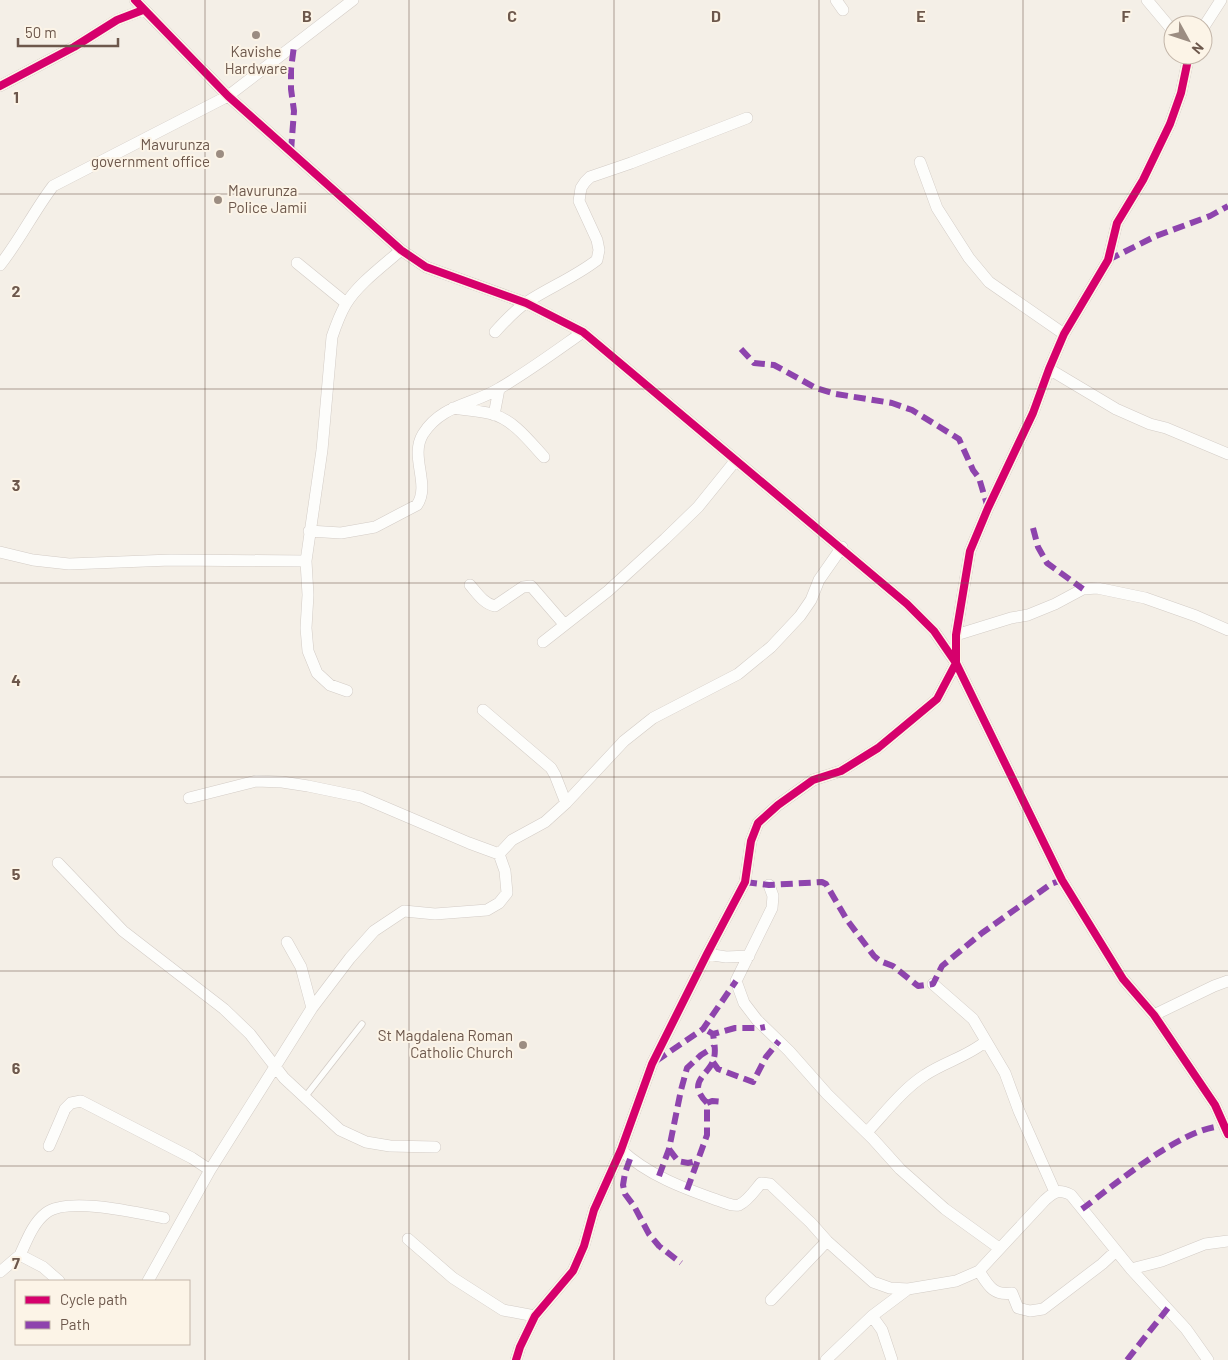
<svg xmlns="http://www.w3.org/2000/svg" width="1228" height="1360" font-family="Barlow,sans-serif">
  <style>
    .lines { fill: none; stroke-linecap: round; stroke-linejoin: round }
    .service-casing { stroke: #d3ccc6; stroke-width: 7 }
    .minor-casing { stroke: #d3ccc6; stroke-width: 12 }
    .service { stroke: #fdfdfb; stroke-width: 5.5 }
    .minor { stroke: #fdfdfb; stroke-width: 11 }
    .quiet { stroke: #8e44ad; stroke-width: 6; stroke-dasharray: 12 6; stroke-linecap: butt }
    .cycleway-casing { stroke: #fcf4e7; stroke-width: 11 }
    .cycleway { stroke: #d6006c; stroke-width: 8 }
    .grid { fill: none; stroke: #6d584c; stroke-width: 1; stroke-opacity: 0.55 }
    .poi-dot { fill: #9c8d82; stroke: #fcf4e7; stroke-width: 2 }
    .labels { text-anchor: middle; stroke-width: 4; stroke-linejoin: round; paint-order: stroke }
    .poi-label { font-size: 15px; fill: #6d584c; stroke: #fcf4e7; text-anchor: end }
    .grid-label { font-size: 16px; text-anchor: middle; font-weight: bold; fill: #6d584c; stroke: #fcf4e7; stroke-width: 4; stroke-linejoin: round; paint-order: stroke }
  </style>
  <rect width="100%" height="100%" fill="#f4efe7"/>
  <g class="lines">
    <g class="service-casing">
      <path id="service" d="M305 1097 362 1024"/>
    </g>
    <g class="minor-casing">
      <path id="minor" d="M135 0 228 96 401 250 426 267 526 303 583 332 907 604 934 631 956 663 1062 880 1123 979 1154 1015 1215 1105 1228 1134
        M836 0 843 10
        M1147 0 1173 31
        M1203 28 1221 0
        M0 86 74 47 117 20 143 10
        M920 162 937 208 969 258 989 282 1064 334
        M297 263 346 303
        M0 265C20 240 34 211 53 186L228 96 353 0
        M495 332C505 321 515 310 527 302 550 287 575 277 597 260L599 250 597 240 579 201 581 188 585 182 590 177 631 163 747 118
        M1049 369 1116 409 1150 424 1166 428 1228 454
        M453 408C466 410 480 411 492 414 514 420 530 442 544 457
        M494 415 499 389
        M309 531 341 533 375 527 417 505C431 484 409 457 423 434 442 404 473 405 500 388 529 371 556 351 583 332
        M0 552 33 560 69 564 171 560 306 561
        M470 585C477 593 484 604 495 606L523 587 531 586 564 624
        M956 635 1011 618 1028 615 1055 604 1083 589 1097 588 1145 598 1196 616 1228 630
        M543 642 608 591 665 539 698 507 736 460
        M347 691 330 685 317 673 308 651 306 628 308 595 306 561 322 450 332 337C336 325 340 314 346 304 358 284 383 266 401 250
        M483 710 551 768 555 775 566 803
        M189 798 256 781 282 782 308 786 361 797 469 843 499 854
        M58 863 123 931 224 1009 250 1034 284 1078 340 1130 366 1142 390 1146 435 1147
        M769 885 773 896 772 908 736 981 744 1003 757 1020 789 1051 827 1094 873 1139 900 1169 945 1209 999 1248
        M287 942 301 967 312 1008
        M707 954 726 957 749 956
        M933 984 973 1019 1005 1073 1019 1111 1055 1192
        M1154 1015 1214 986 1228 981
        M867 1132C885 1113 903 1089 925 1075 944 1062 969 1056 986 1041
        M49 1146 65 1109 71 1103 81 1101 192 1158 210 1170
        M621 1150C648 1175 683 1188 717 1200 724 1202 732 1207 739 1205 748 1201 755 1190 761 1183L770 1184 811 1223 827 1241 873 1282 890 1288 908 1289
        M408 1239 453 1278 503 1310 535 1316
        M20 1255C27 1240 33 1223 46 1213 68 1196 138 1213 164 1218
        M1131 1269 1162 1261 1205 1244 1228 1241
        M979 1271C988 1285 993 1296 1012 1293L1018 1308 1030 1311 1043 1309 1102 1264 1116 1251
        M0 1272 20 1255 43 1267 59 1281
        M148 1281 210 1170 312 1008 350 958 374 931 404 911 435 914 487 910 499 903 507 893 505 871 499 854 512 840 545 822 566 803 624 741 653 718 738 674 771 647 800 616 811 600 819 580 842 547
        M771 1300 827 1241
        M872 1316 882 1330 892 1360
        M516 1360 520 1347 535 1316 573 1271 584 1246 594 1210 621 1150 652 1064 707 954 745 882 751 841 758 823 778 805 813 780 841 771 878 748 937 699 956 663V635L970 551 988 508 1033 413 1049 369 1064 334 1108 260 1117 223 1143 180 1170 124 1181 93 1189 55
        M826 1360 872 1316 908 1289 956 1281 979 1271 1045 1200C1055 1191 1059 1189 1071 1195L1131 1269 1186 1329 1208 1360"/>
    </g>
    <use href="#service" class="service"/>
    <use href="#minor" class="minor"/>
    <path class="quiet" d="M291 151 294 111 291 89V69L294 46
      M1108 260 1156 236 1210 216 1228 206
      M741 349 754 363 774 365 816 388 836 394 892 403 912 410 959 439 973 470 979 478 988 508
      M1033 528 1038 547 1047 563 1083 589
      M745 882 769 885 822 882 826 884 847 920 874 956 880 961 893 966 918 986 933 984 942 966 982 933 1051 884 1062 880
      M708 1031 713 1034 735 1028H760L765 1027
      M656 1061 703 1029 736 981
      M713 1062 718 1069 753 1082 766 1057 779 1041
      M707 1103 712 1101 723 1102
      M669 1149 678 1161 688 1163 697 1161
      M630 1159 625 1173 623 1185 625 1194 634 1206 649 1234 659 1246 681 1263
      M659 1176 669 1149 681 1090 687 1068 701 1055 714 1047
      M687 1190 707 1135V1103C685 1080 710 1076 714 1058 716 1051 714 1041 713 1034
      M1082 1209C1116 1184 1182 1127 1224 1126
      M1127 1360 1168 1308"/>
    <g class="cycleway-casing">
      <path id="cycleway" d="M135 0 228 96 401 250 426 267 526 303 583 332 907 604 934 631 956 663 1062 880 1123 979 1154 1015 1215 1105 1228 1134
        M0 86 74 47 117 20 143 10
        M516 1360 520 1347 535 1316 573 1271 584 1246 594 1210 621 1150 652 1064 707 954 745 882 751 841 758 823 778 805 813 780 841 771 878 748 937 699 956 663V635L970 551 988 508 1033 413 1049 369 1064 334 1108 260 1117 223 1143 180 1170 124 1181 93 1189 55"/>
    </g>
    <use href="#cycleway" class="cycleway"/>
  </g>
  <path class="grid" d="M205 0V1360M409 0V1360M614 0V1360M819 0V1360M1023 0V1360M0 194H1228M0 389H1228M0 583H1228M0 777H1228M0 971H1228M0 1166H1228"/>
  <g class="poi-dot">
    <circle cx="256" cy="35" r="5"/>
    <circle cx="220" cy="154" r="5"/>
    <circle cx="218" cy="200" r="5"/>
    <circle cx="523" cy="1045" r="5"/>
  </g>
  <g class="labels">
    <g class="poi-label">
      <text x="256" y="57" text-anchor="middle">Kavishe<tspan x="256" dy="17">Hardware</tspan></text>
      <text x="210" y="150">Mavurunza<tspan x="210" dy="17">government office</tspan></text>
      <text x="228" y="196" text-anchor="start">Mavurunza<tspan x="228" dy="17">Police Jamii</tspan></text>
      <text x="513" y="1041">St Magdalena Roman<tspan x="513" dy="17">Catholic Church</tspan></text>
    </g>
  </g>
  <g class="grid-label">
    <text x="307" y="22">B</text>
    <text x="512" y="22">C</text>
    <text x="716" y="22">D</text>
    <text x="921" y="22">E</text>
    <text x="1126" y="22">F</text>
    <text x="16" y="103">1</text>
    <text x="16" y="297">2</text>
    <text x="16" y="491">3</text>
    <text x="16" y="686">4</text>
    <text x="16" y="880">5</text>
    <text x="16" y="1074">6</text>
    <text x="16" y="1269">7</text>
  </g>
  <rect x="15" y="1280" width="175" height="65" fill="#fcf4e7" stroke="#c3b6a9"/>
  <rect x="25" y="1296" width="25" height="8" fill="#d6006c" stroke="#c3b6a9"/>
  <text x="60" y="1305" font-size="15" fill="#6d584c">Cycle path</text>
  <rect x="25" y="1321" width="25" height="8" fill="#8e44ad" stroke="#c3b6a9"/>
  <text x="60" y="1330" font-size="15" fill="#6d584c">Path</text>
  <g transform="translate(1188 40) rotate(130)"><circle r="24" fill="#fcf4e7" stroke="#c3b6a9"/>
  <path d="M0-4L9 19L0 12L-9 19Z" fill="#9c8d82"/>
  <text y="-8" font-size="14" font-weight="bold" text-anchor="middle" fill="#6d584c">N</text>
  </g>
  <path d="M18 38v8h100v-8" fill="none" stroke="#6d584c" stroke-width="2.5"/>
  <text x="25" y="38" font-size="15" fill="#6d584c" stroke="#fcf4e7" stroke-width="4" paint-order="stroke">50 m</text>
</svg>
